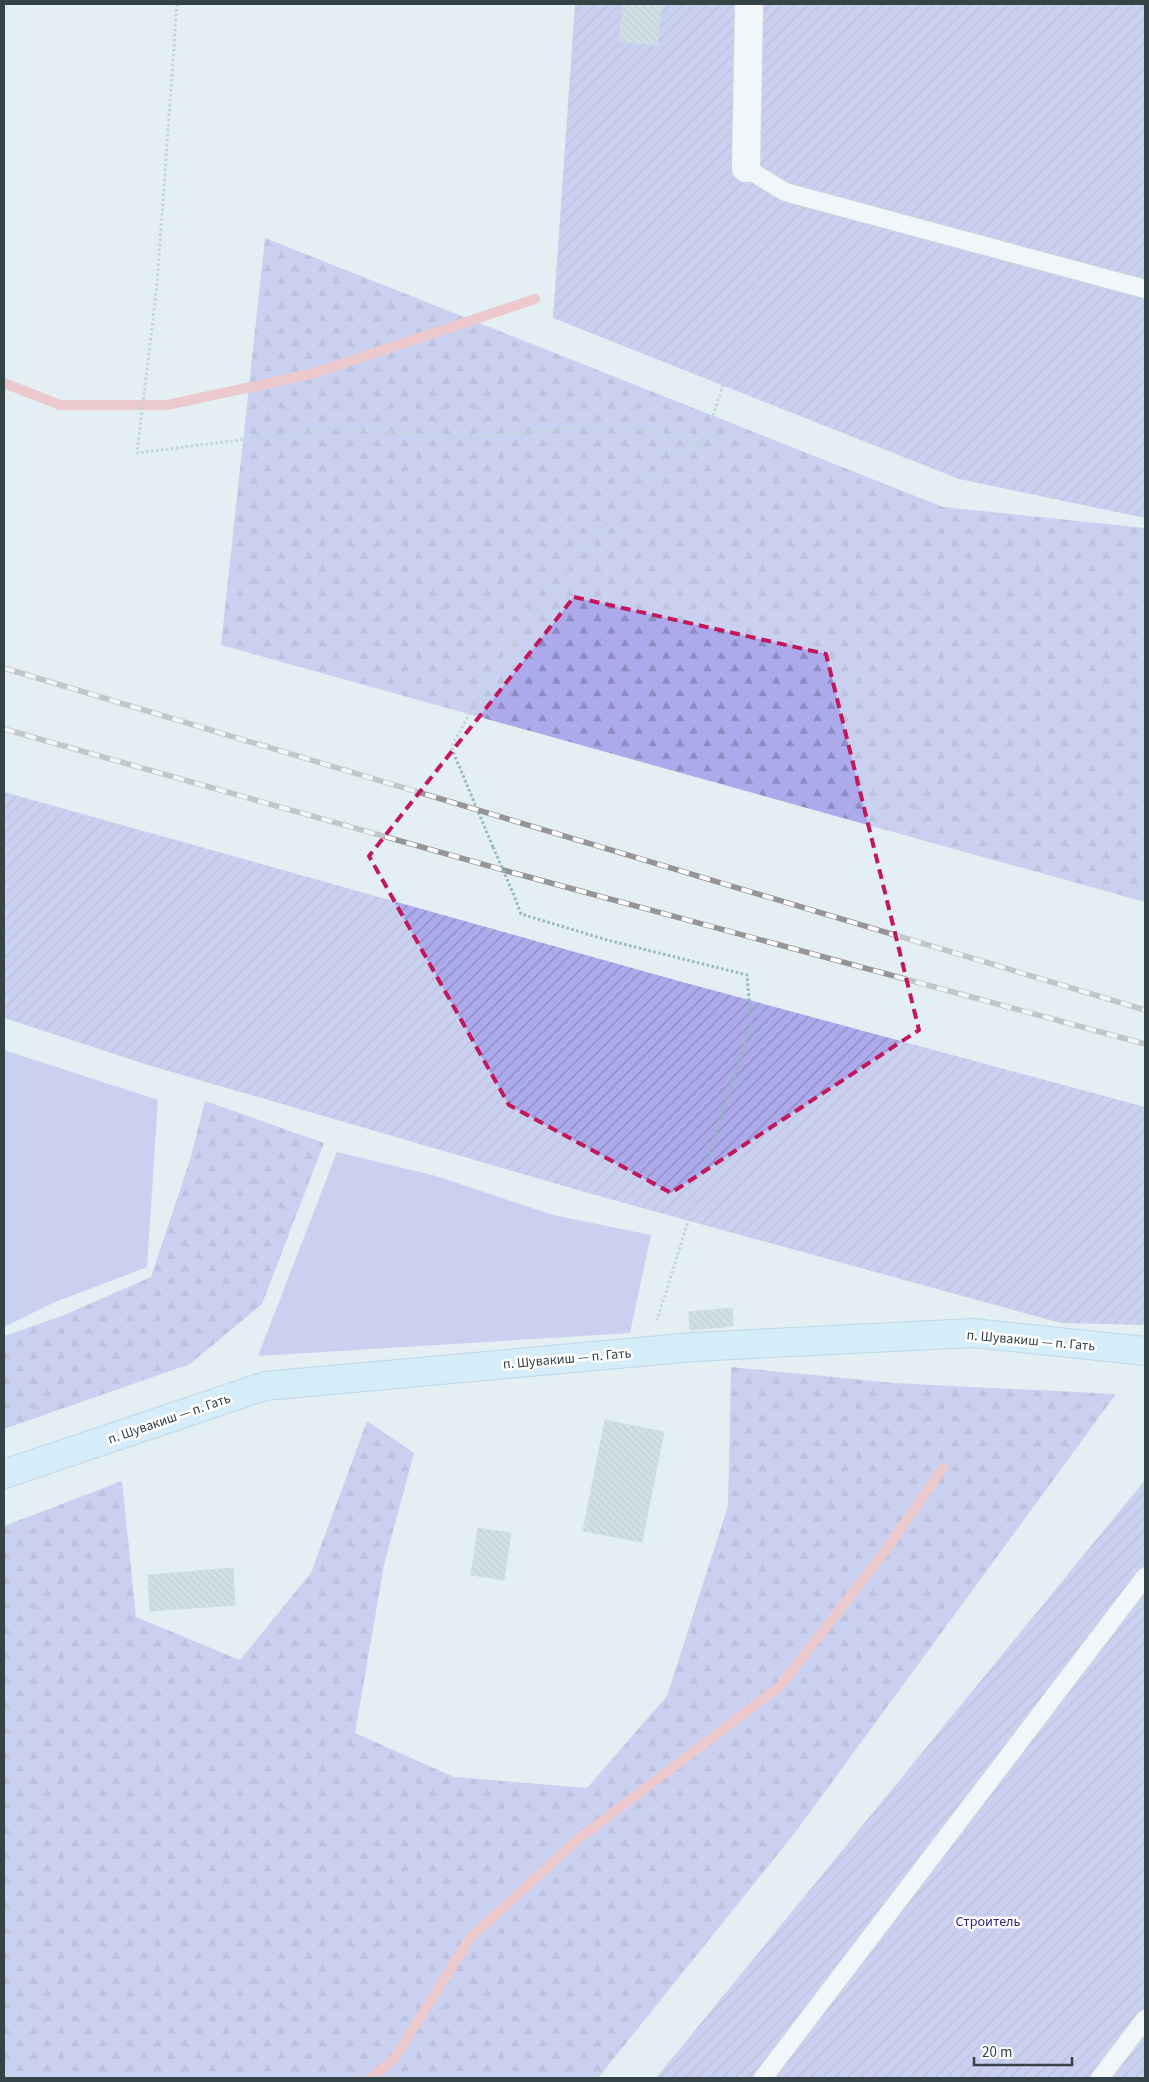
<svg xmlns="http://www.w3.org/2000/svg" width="1149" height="2082" font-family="'Source Sans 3',sans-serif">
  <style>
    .grass { fill: #acaaeb }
    .forest { fill: url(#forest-firs) }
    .garden { fill: url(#garden-furrows) }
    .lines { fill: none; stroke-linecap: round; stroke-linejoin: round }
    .stream { stroke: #f69b9b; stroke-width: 10 }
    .building { fill: url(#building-back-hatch); stroke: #accad1 }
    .lane-casing { stroke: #a6b9c0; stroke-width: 20 }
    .street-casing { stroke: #a6b9c0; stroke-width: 30 }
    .secondary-casing { stroke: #8ebdd4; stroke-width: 30 }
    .path { stroke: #96b8c3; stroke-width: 3; stroke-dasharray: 2.5 2.5; stroke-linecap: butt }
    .lane { stroke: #fff; stroke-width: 18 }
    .street { stroke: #fff; stroke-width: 28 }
    .secondary { stroke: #c3eaff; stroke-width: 28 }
    .rail-casing { stroke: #959595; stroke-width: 5.5 }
    .rail { stroke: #fff; stroke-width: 4; stroke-dasharray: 11; stroke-linecap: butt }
    .path-bridge { stroke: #96b8c3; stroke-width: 3; stroke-dasharray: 2.5 2.5; stroke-linecap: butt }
    .marked { fill: none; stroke: #c2185b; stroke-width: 4; stroke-dasharray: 10 6; stroke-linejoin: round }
    .labels { text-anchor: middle; stroke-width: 5; stroke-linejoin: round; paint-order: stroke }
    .street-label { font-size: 14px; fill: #344346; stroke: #fff }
    .park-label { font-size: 14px; fill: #36237c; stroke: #fff }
  </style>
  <defs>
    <pattern id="forest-firs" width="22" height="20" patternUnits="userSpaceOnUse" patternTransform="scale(1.25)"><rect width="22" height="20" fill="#acaaeb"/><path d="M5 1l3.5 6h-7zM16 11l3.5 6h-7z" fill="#8d8cc0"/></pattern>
    <pattern id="garden-furrows" width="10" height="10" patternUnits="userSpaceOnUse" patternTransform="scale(1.25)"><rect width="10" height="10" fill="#acaaeb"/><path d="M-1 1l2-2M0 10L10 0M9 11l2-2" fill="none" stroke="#8d8cc0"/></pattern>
    <pattern id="building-back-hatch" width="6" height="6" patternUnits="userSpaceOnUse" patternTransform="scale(1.25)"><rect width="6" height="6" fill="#b9d0d6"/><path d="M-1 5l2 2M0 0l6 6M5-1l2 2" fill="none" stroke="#97aaaf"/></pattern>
  </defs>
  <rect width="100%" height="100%" fill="#e4eff4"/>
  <path class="grass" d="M4 1050 158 1100 147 1267 53 1303 4 1327Z
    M337 1152 436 1176 553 1215 651 1235 630 1333 258 1356Z"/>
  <path class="forest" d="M265 238 943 507 1145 528V902L221 645Z
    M205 1101 324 1143 262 1304 190 1364 4 1429V1336L62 1316 151 1277 190 1160Z
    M731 1367 894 1383 1116 1394 794 1834 598 2078H4V1526L122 1481 136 1617 240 1660 311 1573 367 1421 414 1453 384 1565 355 1733 454 1777 587 1788 667 1696 728 1506Z"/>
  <path class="garden" d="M575 4H1145V518L959 479 553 318Z
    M4 792 675 980 1145 1107V1325L1061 1323 595 1195 148 1065 4 1018Z
    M1145 1480V2078H656Z"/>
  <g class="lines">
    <path class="stream" d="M4 383 60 405H167L311 374 535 299
      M370 2078 394 2059 470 1938 577 1840 780 1686 880 1558 943 1468"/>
  </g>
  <path class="building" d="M623 4H662L657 46 619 41Z
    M732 1308 733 1326 690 1330 689 1312Z
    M605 1420 664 1432 642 1542 583 1531Z
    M478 1528 511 1533 504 1580 471 1575Z
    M233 1568 235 1605 150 1611 148 1575Z"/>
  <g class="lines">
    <g class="lane-casing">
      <path id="lane" d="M746 168 785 192 1145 289
        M763 2078 1145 1577
        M1100 2078 1145 2019"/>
    </g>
    <g class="street-casing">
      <path id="street" d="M746 168 749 4"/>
    </g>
    <g class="secondary-casing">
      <path id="secondary" d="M4 1474 265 1386 694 1347 973 1333 1145 1351"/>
    </g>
    <path class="path" d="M177 4 157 285 137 453 332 428 466 438 618 423 704 444 664 451 569 570 494 670 451 747 493 847
      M704 444 777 216
      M513 893 521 914 607 940 747 975 751 1023 657 1320"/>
    <use href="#lane" class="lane"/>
    <use href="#street" class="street"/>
    <use href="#secondary" class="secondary"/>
    <g class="rail-casing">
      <path id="rail" d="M4 668 1145 1010
        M4 729 514 873 1145 1044"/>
    </g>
    <use href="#rail" class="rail"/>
    <path class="path-bridge" d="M493 847 513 893"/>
  </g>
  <path d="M0 0H1149V2082H0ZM574 597 826 654 919 1030 671 1193 509 1105 369 856Z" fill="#e4eff4" fill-opacity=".55" fill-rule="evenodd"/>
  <path class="marked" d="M574 597 826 654 919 1030 671 1193 509 1105 369 856Z"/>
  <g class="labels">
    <g class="street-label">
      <text transform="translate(1031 1340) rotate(5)" y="5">п. Шувакиш — п. Гать</text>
      <text transform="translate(567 1358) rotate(-5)" y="5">п. Шувакиш — п. Гать</text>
      <text transform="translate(169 1418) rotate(-19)" y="5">п. Шувакиш — п. Гать</text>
    </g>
    <g class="park-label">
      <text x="988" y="1926">Строитель</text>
    </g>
  </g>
  <rect width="1149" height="2082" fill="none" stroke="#344346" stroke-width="10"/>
  <path d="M974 2057v8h98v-8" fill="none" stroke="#344346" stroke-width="2.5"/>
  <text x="982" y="2057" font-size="15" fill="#344346" stroke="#ffffff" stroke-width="4" paint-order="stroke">20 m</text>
</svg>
